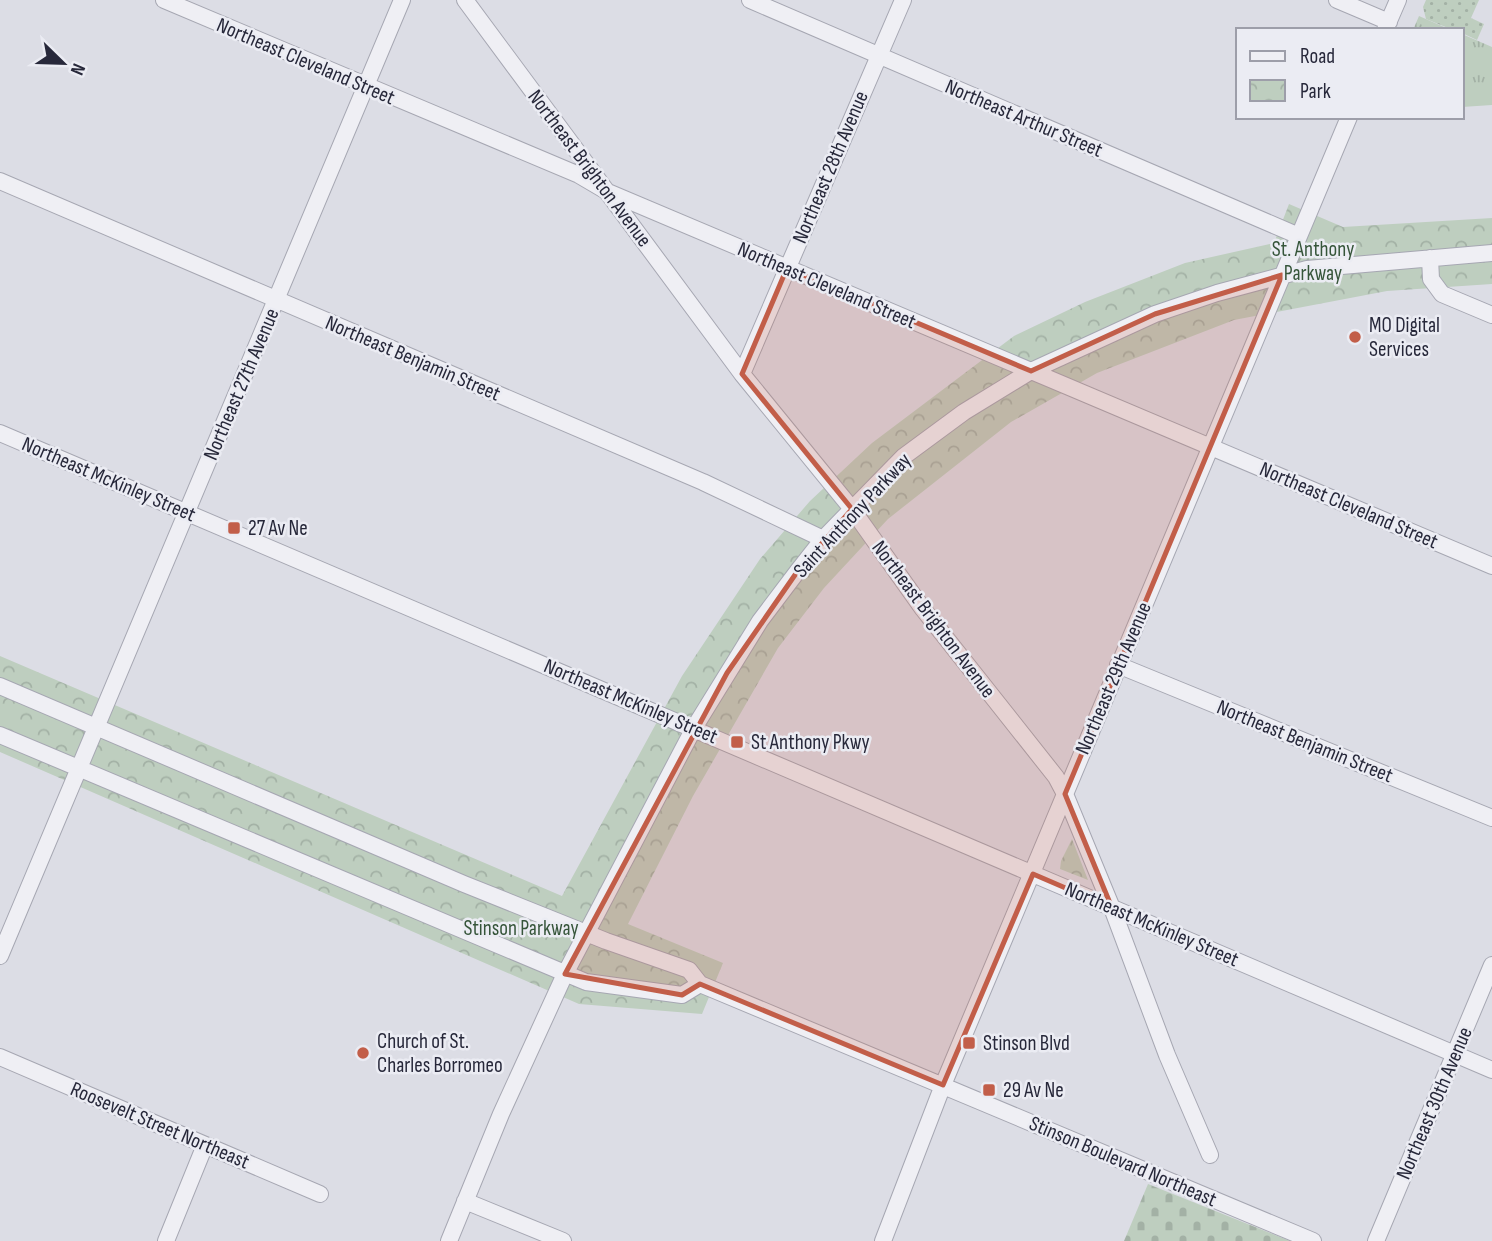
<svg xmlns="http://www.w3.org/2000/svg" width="1492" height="1241" font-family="'Sofia Sans Condensed',sans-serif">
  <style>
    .grass { fill: url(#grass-tufts) }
    .cemetery { fill: url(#cemetery-stones) }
    .park { fill: url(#park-crowns) }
    .garden { fill: url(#garden-dots) }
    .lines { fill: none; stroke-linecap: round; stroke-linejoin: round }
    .minor-casing { stroke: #a6a7b2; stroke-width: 18 }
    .minor { stroke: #efeff4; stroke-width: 16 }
    .marked { fill: #c25e49; fill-opacity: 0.2; stroke: #c25e49; stroke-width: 5; stroke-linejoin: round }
    .poi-dot { fill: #c25e49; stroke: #ebecf3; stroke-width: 2.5 }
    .labels { text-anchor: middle; stroke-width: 5; stroke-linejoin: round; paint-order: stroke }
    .street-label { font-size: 21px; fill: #27283a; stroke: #ebecf3 }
    .park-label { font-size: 21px; fill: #36553a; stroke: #ebecf3 }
    .poi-label { font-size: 21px; fill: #27283a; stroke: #ebecf3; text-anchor: start }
  </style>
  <defs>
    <pattern id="grass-tufts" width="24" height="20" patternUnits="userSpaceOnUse" patternTransform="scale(1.75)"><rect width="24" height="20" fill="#becebf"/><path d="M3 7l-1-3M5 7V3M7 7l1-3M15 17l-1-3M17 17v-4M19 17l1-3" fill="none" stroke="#a3b1a5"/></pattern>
    <pattern id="cemetery-stones" width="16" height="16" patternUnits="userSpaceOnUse" patternTransform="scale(1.75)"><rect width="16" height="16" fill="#becebf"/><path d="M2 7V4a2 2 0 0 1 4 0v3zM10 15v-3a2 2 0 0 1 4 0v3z" fill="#a3b1a5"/></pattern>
    <pattern id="park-crowns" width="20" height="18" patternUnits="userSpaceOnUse" patternTransform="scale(1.75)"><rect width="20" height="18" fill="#becebf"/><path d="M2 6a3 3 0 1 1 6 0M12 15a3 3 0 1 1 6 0" fill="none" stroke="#a3b1a5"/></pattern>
    <pattern id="garden-dots" width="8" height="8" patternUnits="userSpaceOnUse" patternTransform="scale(1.75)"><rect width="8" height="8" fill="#becebf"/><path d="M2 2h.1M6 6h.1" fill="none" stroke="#a3b1a5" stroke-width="1.8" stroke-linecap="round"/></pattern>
  </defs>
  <rect width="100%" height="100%" fill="#dcdde5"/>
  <path class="grass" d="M1419 16 1451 30H1413Z
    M1462 34 1492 47V105L1462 107Z"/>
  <path class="cemetery" d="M1148 1184 1290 1241H1124Z"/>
  <path class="park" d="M1289 204 1343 227 1492 218V284L1387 291 1234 320 1097 373 1011 422 888 519 824 588 778 648 693 796 628 924 723 963 702 1014 579 1004 0 752V656L562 896 682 676 760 559 810 501 872 443 1014 336 1085 302 1185 263 1274 243Z
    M1072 839 1088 880 1060 869 1061 861Z"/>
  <path class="garden" d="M1426 0H1479L1471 18 1484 24 1477 40 1462 33V30H1453L1426 19 1423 7Z"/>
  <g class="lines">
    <g class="minor-casing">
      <path id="minor" d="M164 0 579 175 608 192C903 317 1197 441 1492 566
        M465 0 742 374 852 509 923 609 1056 777 1065 794 1112 908 1167 1055 1210 1155
        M750 0 1299 236
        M1337 0 1389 22
        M1385 30 1398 0
        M0 181 703 482 823 539
        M1430 258 1431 279 1442 294 1492 315
        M742 374 903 0
        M0 433 1492 1070
        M1118 665 1492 818
        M0 686 464 884 606 941 689 970 700 984 1313 1241
        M0 735 586 982 682 995 700 984
        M0 956 402 0
        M0 1057 320 1194
        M465 1201 563 1241
        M166 1241 205 1145
        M449 1241 501 1114 565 974 694 728 760 621 797 572 823 539 903 457 964 412 1031 371 1155 314 1217 293 1307 269 1492 253
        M883 1241 943 1085 1349 117
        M1376 1241 1492 965"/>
    </g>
    <use href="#minor" class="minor"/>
  </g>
  <path class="marked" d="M787 268 1031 371 1155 314 1282 275 1065 794 1112 908 1033 874 943 1085 700 984 682 995 565 974 727 673 797 572 852 509 742 374Z"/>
  <g class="poi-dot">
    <circle cx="1355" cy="337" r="7"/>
    <rect x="227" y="521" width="14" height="14" rx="3.5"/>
    <rect x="730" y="735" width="14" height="14" rx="3.5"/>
    <rect x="962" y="1036" width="14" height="14" rx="3.5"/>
    <circle cx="363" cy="1053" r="7"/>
    <rect x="982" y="1083" width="14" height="14" rx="3.5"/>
  </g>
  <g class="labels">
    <g class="street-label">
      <text transform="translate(306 61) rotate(23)" y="7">Northeast Cleveland Street</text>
      <text transform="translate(1024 118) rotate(23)" y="7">Northeast Arthur Street</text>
      <text transform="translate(830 167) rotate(-67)" y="7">Northeast 28th Avenue</text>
      <text transform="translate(590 168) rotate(53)" y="7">Northeast Brighton Avenue</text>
      <text transform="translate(827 285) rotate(23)" y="7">Northeast Cleveland Street</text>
      <text transform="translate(413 358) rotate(23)" y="7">Northeast Benjamin Street</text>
      <text transform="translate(241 384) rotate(-67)" y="7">Northeast 27th Avenue</text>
      <text transform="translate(109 479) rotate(23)" y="7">Northeast McKinley Street</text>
      <text transform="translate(1349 505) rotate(23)" y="7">Northeast Cleveland Street</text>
      <text transform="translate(852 515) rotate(-47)" y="7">Saint Anthony Parkway</text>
      <text transform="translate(934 619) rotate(53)" y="7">Northeast Brighton Avenue</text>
      <text transform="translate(1113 678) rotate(-67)" y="7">Northeast 29th Avenue</text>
      <text transform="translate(631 701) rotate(23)" y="7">Northeast McKinley Street</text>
      <text transform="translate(1305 741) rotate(22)" y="7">Northeast Benjamin Street</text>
      <text transform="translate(1152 924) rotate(23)" y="7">Northeast McKinley Street</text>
      <text transform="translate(1434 1103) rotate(-67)" y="7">Northeast 30th Avenue</text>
      <text transform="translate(160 1125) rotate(23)" y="7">Roosevelt Street Northeast</text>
      <text transform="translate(1123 1161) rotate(23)" y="7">Stinson Boulevard Northeast</text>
    </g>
    <g class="park-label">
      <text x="1313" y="256">St. Anthony<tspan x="1313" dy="24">Parkway</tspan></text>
      <text x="521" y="935">Stinson Parkway</text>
    </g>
    <g class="poi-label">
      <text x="1369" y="332">MO Digital<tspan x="1369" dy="24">Services</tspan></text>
      <text x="248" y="535">27 Av Ne</text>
      <text x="751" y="749">St Anthony Pkwy</text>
      <text x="377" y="1048">Church of St.<tspan x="377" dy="24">Charles Borromeo</tspan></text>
      <text x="983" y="1050">Stinson Blvd</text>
      <text x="1003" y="1097">29 Av Ne</text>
    </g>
  </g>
  <rect x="1236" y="28" width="228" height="91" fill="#ebecf3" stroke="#9d9ea9" stroke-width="2"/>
  <rect x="1250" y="51" width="35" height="10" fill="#efeff4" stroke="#9d9ea9" stroke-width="2"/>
  <text x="1300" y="63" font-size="21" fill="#27283a">Road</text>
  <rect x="1250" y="80" width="35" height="21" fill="url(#park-crowns)" stroke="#9d9ea9" stroke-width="2"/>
  <text x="1300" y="98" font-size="21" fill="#27283a">Park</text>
  <g transform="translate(63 63) rotate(113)" stroke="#ebecf3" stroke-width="5" paint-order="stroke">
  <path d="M0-5L12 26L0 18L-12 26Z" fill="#27283a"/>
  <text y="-10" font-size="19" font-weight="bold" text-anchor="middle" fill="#27283a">N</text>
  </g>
</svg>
